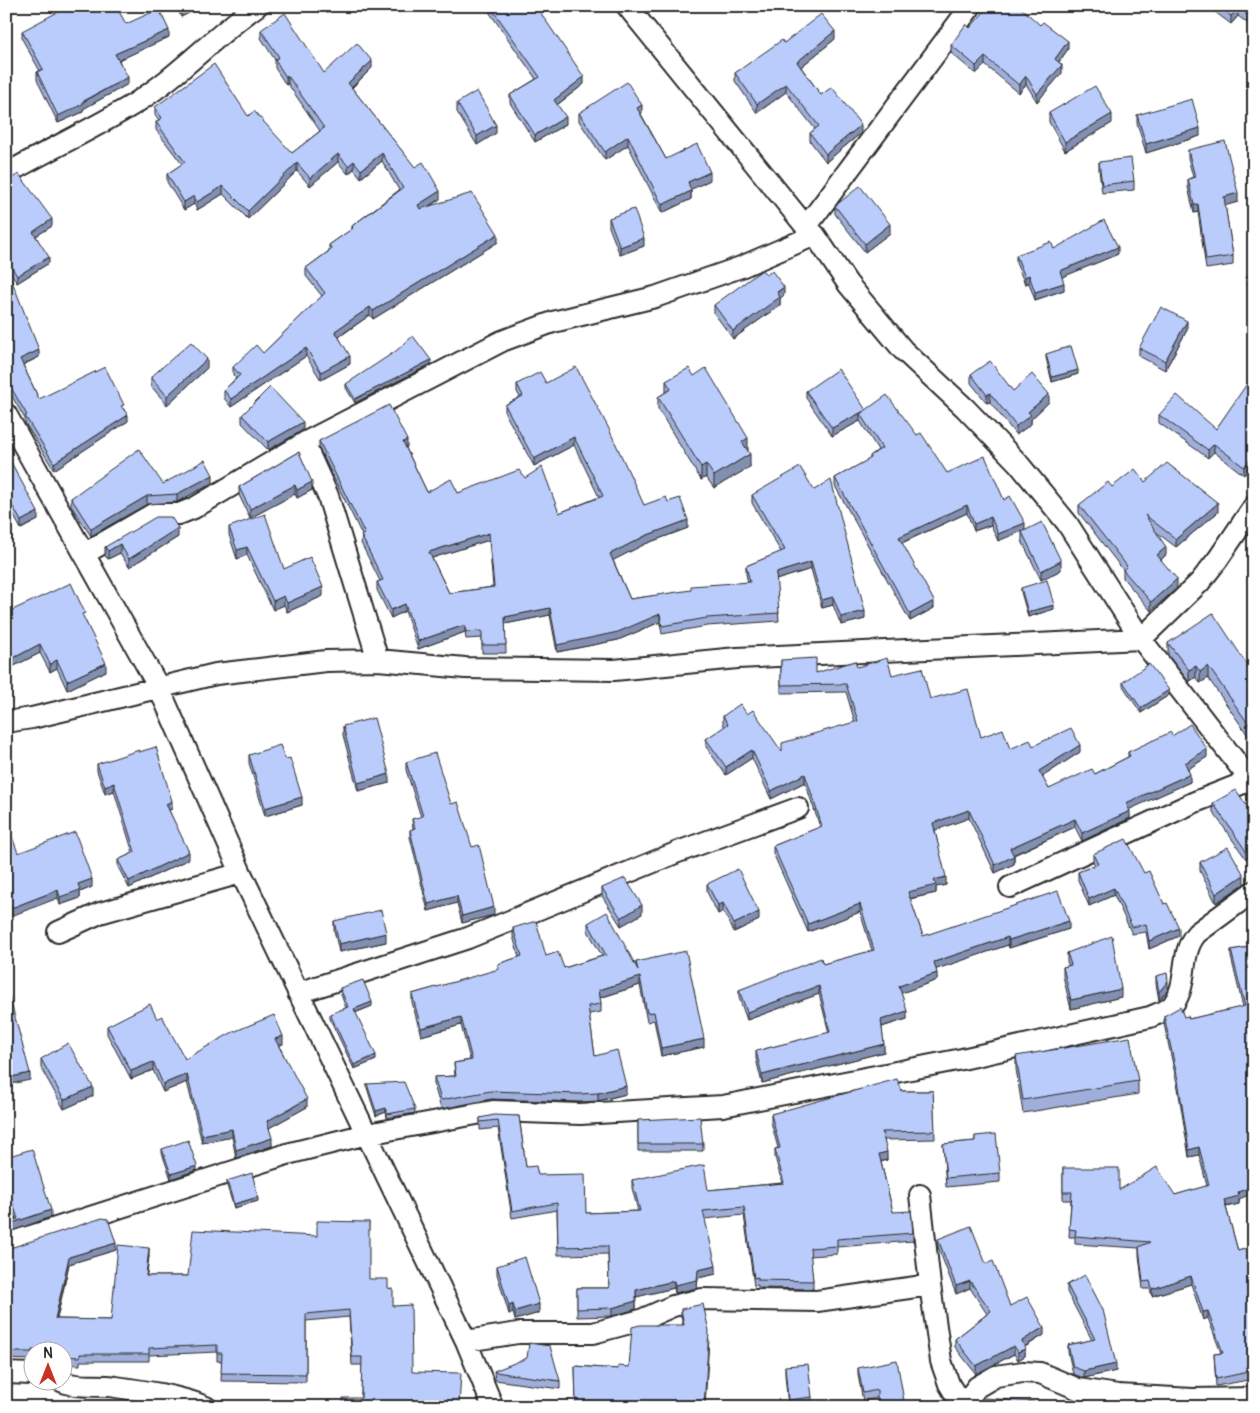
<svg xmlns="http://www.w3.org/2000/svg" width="1260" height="1413" font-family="Pangolin,sans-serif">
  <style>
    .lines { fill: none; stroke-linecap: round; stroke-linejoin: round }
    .minor-casing { stroke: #2b2b2b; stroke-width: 24 }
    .minor { stroke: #fff; stroke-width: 20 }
    .wall { fill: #a0afd9; stroke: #2b2b2b; fill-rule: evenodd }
    .shaded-wall { fill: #828fb0; stroke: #2b2b2b }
    .building { fill: #baccfc; stroke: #2b2b2b; fill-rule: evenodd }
  </style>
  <rect width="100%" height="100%" fill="#fff"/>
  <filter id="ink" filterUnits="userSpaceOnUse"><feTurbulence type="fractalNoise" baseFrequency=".02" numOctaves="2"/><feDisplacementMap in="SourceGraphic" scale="10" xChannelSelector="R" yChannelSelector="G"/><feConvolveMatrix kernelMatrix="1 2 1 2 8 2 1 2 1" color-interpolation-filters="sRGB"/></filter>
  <g filter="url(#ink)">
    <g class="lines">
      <g class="minor-casing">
        <path id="minor" d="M627 6 806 227 815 235 848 284 903 350 965 408 1018 463 1067 523 1141 639 1254 785
          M6 174C48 150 93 129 134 104 179 76 214 36 257 6
          M806 227 971 6
          M6 414 159 688 241 873 466 1341 493 1407
          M304 443 328 496 378 660
          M84 554 153 514H179L194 508 304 443 502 341 553 322 655 297 741 267 815 235
          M6 722 32 718 216 674 326 661 378 660 465 668 614 670 737 658 1141 639 1200 582 1218 559 1254 506
          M1010 887 1195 802 1251 780
          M58 932 100 913 241 873
          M298 993 468 938 678 852 798 808
          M920 1195 930 1285 941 1361 949 1384 962 1406
          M6 1244 287 1154 367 1134 493 1111 580 1114 723 1106 962 1059 1150 1017C1158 1013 1169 1011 1174 1003 1189 982 1179 953 1197 933L1254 891
          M466 1341 518 1333H593L641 1320 673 1306 702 1299 817 1301 930 1285
          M6 1373 32 1374
          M59 1380C76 1389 97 1384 116 1387 145 1391 179 1396 206 1407
          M962 1407 977 1387 996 1376 1023 1372 1040 1373 1078 1389 1118 1395 1193 1399 1254 1398"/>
      </g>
      <use href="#minor" class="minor"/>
    </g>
    <path class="wall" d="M176 6H203L181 17Z
      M485 6H536L584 84 557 105 566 124 535 142 510 103V95L536 79Z
      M1207 6H1254V28L1238 16 1231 24Z
      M126 24 169 37 119 60 128 84 83 109V112L58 123 37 80V72L40 71 22 39V31Z
      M1040 25 1068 49 1059 62 1062 73 1037 102 1026 84 1019 93 985 65 976 74 951 53V45L970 28Z
      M261 30 324 73 372 68 352 88 440 199 430 206 498 242 373 319 370 315 339 337 350 364 321 380 306 356 231 407 224 398V390L236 378 233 375V367L263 353 322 296 306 276V268L329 251V245L352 229V226L399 190 382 161 361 178 354 169 348 174 338 162 310 186 297 171 248 219 223 194 197 210 194 204 184 210 167 182V174L182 164 156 130V122L159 120 155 115V107L248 116 292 153 320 131 288 84 286 85 275 68V60L261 38Z
      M835 39 801 67 821 95 861 133 826 162 810 141V133L815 129 786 92 757 113 735 81V73L784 43Z
      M457 103 496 133 477 145 457 112Z
      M579 113H642L641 114 666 159 710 180 691 189V199L662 213 628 145 605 160 579 121Z
      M1049 113 1112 123 1065 151 1049 122Z
      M1137 115 1200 136 1146 153 1137 123Z
      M1188 150 1238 202 1225 205 1233 256V265L1206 269 1198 212 1194 213 1188 187V179L1193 177 1188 158Z
      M1099 162 1134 181V190L1102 193 1099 170Z
      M6 181 52 226 36 236 49 263 17 283 6 265Z
      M835 206 890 233 865 252 835 214Z
      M609 218 644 246 620 255 609 227Z
      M1054 249 1118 254 1062 277 1064 290 1035 300 1029 283 1025 284 1016 263V255Z
      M1254 267V287L1246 282V278Z
      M6 278 39 357 23 365 39 399 124 409 128 421 54 470 25 423V419L6 386Z
      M784 295 780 299V305L733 339 714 313V305Z
      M1187 330 1165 370 1139 356V348Z
      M1046 354 1078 374 1052 382 1046 358Z
      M431 364 355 403 346 388V384Z
      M207 368 167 405 151 386V377Z
      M971 374 1013 391 1049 402 1031 419V424L1016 435 990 402 987 403 971 383Z
      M694 376 748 451 750 467 714 488 706 477 701 480 658 409V397L666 392V381Z
      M1254 376V462L1244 475 1214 452 1208 458 1159 423V415L1216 429Z
      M546 383 644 505 668 502 688 528 645 544 613 560 630 599 748 583 746 574V566L781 552 752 503V495L865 619 841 625 833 605 822 608 811 569 776 580 779 621 707 626 662 634 660 622 618 640 557 652 550 615 505 624 506 653H482V638L466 639 465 632 418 649 405 611 391 618 377 590V582L380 581 361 543 362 535 319 448V441L407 447 406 448 427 492 458 493 525 478 559 513 599 497 574 445 534 466 505 413V405L520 397 517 392V384ZM489 540 493 587 449 593 432 558Z
      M806 391 866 410 917 435 947 473 1004 500 998 541 991 525 974 531 967 513 902 543 934 608 910 621 835 486V478L870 459V456L878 450 860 421 832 436 806 398Z
      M242 415 303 430 268 450 242 423Z
      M299 452 312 490 297 498 295 494 250 518 239 495V487Z
      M6 453 38 520 21 529 6 502Z
      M1145 482 1218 512 1176 547 1156 532 1166 555 1161 560 1177 588 1151 611 1123 578V570L1079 513V505L1112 487Z
      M213 483 177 502 147 504 91 536 71 506V498Z
      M229 527 284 569 323 596 287 612 284 605 273 610 247 555 237 559 229 535Z
      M1022 532 1061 570 1041 580 1022 541Z
      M178 537 129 567 120 553 108 559 105 556V547Z
      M1021 588 1054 609 1028 617 1021 592Z
      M6 613 85 620 106 671 67 690 57 668 50 672 40 653 6 670Z
      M1168 643 1254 675V744L1208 678 1200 683 1196 677 1189 682 1168 655Z
      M781 660 816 673 857 667 892 675 930 699 981 737 1010 749 1033 746 1080 752 1042 777 1049 789 1095 774 1128 757V752L1172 736 1207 757 1188 769 1190 782 1129 809 1130 818 1082 841 1075 827 1014 855V864L995 873 969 818 935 830 946 885 936 887V893L910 899 923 936 1069 929 1009 948 1008 945 936 969 937 980 901 993 907 1019 882 1027 884 1052 762 1083 756 1059V1051L829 1033 819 994 747 1020 739 998V990L823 964 872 951 860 912 808 932 773 853V846L820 827 805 782 771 799 752 758 726 775 706 747V739L725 727 723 724V716L747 714 782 752 855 722 846 692 781 693Z
      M1123 682 1169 695 1141 713 1123 686Z
      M343 726 389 783 358 791 343 735Z
      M249 755 285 759 302 805 265 816 249 763Z
      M406 762 451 804 494 915 462 923 457 903 428 911 410 837V830L413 829 412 819 421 817 406 770Z
      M97 764 172 809 169 810 189 859 129 888 118 867V860L133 853 114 791 105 794 97 771Z
      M1213 803 1254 816V854L1246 859 1213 812Z
      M18 853 92 887 80 892V898L60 905 58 898Z
      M1093 854 1144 873 1164 904 1179 936 1149 949 1146 932 1132 934 1114 895 1089 906 1078 880V872L1095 865 1093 862Z
      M1200 862 1244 884 1216 903 1200 871Z
      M707 884 759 920 734 932 723 911 718 914 707 892Z
      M602 888 642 914 621 926 602 896Z
      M334 921 386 942 339 952 334 930Z
      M588 923 636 967V962L704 1047 661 1056 654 1020 647 1022 640 985 600 998 601 1004V1012L589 1014 595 1056 626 1094 598 1101 580 1102 491 1099 441 1109 434 1085V1077L455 1076 454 1063 470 1060 461 1025 421 1036 412 1002V994L498 970V964L519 957 513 936V928L546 956 564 968 602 956 588 931Z
      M1254 946 1239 1204 1226 1207 1238 1251 1254 1246V1376L1248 1377V1380L1216 1386 1214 1354 1221 1353 1208 1318 1203 1320 1191 1284 1152 1296 1150 1289H1143L1139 1255V1248L1075 1244V1237H1069L1071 1200H1063V1168L1119 1190 1175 1195 1207 1186 1199 1155 1189 1157 1178 1088 1164 1024V1016L1184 1017 1189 1019 1243 1007 1231 957V950Z
      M1067 953 1121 997 1071 1009 1063 976V967L1069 966 1067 962Z
      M1156 976 1168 990 1159 1000 1156 984Z
      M340 988 372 1006 355 1013 376 1060 354 1069 330 1019V1014L346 1008 340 992Z
      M157 1019 185 1059 283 1044 279 1045 307 1107 269 1128 272 1146 236 1158 232 1137 202 1143 187 1082 163 1092 153 1070 131 1079 107 1034V1026Z
      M1016 1056 1138 1081V1094L1023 1113 1016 1069Z
      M41 1059 93 1096 64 1109 41 1068Z
      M367 1084 415 1109V1113L387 1118 386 1112 376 1116 367 1088Z
      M902 1091H933L935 1139 884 1140 887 1160 881 1162 893 1212 913 1233V1241L837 1247V1254L810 1256 813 1281V1289L758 1288V1285L754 1286 744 1215 704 1219 716 1274 698 1278 697 1288 675 1293 674 1288 636 1297V1309L612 1316 577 1317V1288H609L608 1254 558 1255 557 1210 512 1218 498 1128 480 1130V1118L519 1116 526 1167 538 1175 586 1213 638 1211 632 1188V1180L708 1190 782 1183 775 1157V1149L778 1148 771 1122V1114Z
      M638 1120 703 1144V1151H638Z
      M975 1136 1000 1173V1182L946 1187 943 1144 975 1141Z
      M162 1149 197 1170 171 1179 162 1153Z
      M6 1157 51 1217 6 1233V1221L16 1219 6 1188Z
      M227 1181 258 1201 234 1208 227 1186Z
      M369 1222 361 1398 362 1365H352L349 1317 306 1321V1382L221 1381 222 1361H217V1352L149 1355V1361H80V1365L62 1364V1350H32V1360L6 1359V1248L116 1250 69 1264 57 1319 111 1320 149 1256 146 1276H188L317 1236Z
      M938 1239 986 1264 1010 1306 1044 1335 1025 1347V1356L1018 1360 1014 1354 976 1374 955 1347V1339L987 1314 970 1288 956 1294 938 1247Z
      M497 1266 539 1313 515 1320 513 1313 509 1314 497 1274Z
      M1067 1285 1116 1371 1084 1378 1073 1374 1068 1352V1345L1092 1340 1067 1292Z
      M681 1309 709 1339 705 1407H576L575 1366 618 1369 629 1367 683 1325 681 1316Z
      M785 1366 812 1397V1406L788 1407 785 1374Z
      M858 1368 905 1407 877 1398 863 1401 858 1375Z
      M494 1371 560 1381V1389L495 1380Z"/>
    <path class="shaded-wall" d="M186 6H203L181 17V9Z
      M1238 8V16L1231 24V16Z
      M169 30V37L115 62V54Z
      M835 31V39L797 70V62Z
      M1068 41V49L1055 67V59Z
      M985 57V65L976 74V66Z
      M372 61V68L348 91V83Z
      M1062 65V73L1037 102V94Z
      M288 76V84L286 85V77Z
      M1026 76V84L1019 93V85Z
      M128 77V84L83 109V112L58 123V116Z
      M584 77V84L554 107V100Z
      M786 84V92L757 113V104Z
      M642 105V113L637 116V108Z
      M1112 114V123L1065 151V142Z
      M566 117V124L535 142V135Z
      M496 125V133L477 145V136Z
      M861 125V133L826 162V154Z
      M1200 128V136L1146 153V144Z
      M628 136V145L605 160V152Z
      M382 153V161L361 178V170Z
      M338 154V162L310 186V178Z
      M354 161V169L348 174V166Z
      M297 163V171L248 219V211Z
      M710 172V180L688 191V182Z
      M223 186V194L197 210V202Z
      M440 191V199L418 213V205Z
      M691 191V199L662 213V205Z
      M1238 193V202L1224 206V197Z
      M194 196V204L184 210V202Z
      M1198 204V212L1194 213V205Z
      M52 219V226L33 238V232Z
      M890 224V233L865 252V244Z
      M498 234V242L373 319V311Z
      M644 238V246L620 255V247Z
      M1118 247V254L1060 278V271Z
      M49 257V263L17 283V276Z
      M1029 275V283L1025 284V277Z
      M1064 283V290L1035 300V292Z
      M784 287V295L780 299V305L733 339V331Z
      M370 307V315L335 339V331Z
      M1187 321V330L1165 370V361Z
      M306 348V356L231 407V399Z
      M39 350V357L20 366V359Z
      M350 356V364L321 380V372Z
      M207 359V368L167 405V396Z
      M431 360V364L355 403V399Z
      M1078 370V374L1052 382V377Z
      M990 393V402L987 403V395Z
      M1049 394V402L1031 419V424L1016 435V426L1028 412Z
      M866 410 860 414V421L832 436V428Z
      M128 415V421L54 470V463Z
      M303 422V430L268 450V442Z
      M574 437V445L534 466V459Z
      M748 438V451L742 442Z
      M407 440V447L403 449V442Z
      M1214 444V452L1208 458V450Z
      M750 454V467L714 488V476Z
      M1254 455V462L1244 475V467Z
      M706 464V477L701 480V467Z
      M213 475V483L177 502V494Z
      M312 482V490L297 498V490Z
      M295 485V494L250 518V509Z
      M147 496V504L91 536V529Z
      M1218 503V512L1176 547V539Z
      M967 505V513L899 544V537Z
      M38 512V520L21 529V521Z
      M991 517V525L974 531V524Z
      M688 520V528L645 544 610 562V554L645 536Z
      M1025 523V530L998 541V534Z
      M178 528V537L129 567V559Z
      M489 533V540L429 559V552Z
      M120 544V553L108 559V551Z
      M247 547V555L237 559V550Z
      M1166 547V555L1157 563V555Z
      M1061 561V570L1041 580V571Z
      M811 562V569L776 580V573Z
      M1177 579V588L1151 611V602Z
      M323 587V596L287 612V603Z
      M284 596V605L273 610V601Z
      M833 597V605L822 608V600Z
      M934 601V608L910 621V614Z
      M405 604V611L391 618V610Z
      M1054 605V609L1028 617V612Z
      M550 608V615L505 624V617Z
      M865 611V619L841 625V617Z
      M660 614V622L618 640 557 652V645Z
      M465 625V632L418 649V641Z
      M40 644V653L6 670V662Z
      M57 660V668L50 672V664Z
      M106 663V671L67 690V681Z
      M1196 666V677L1189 682V670Z
      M1208 666V678L1200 683V672Z
      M1169 690V695L1141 713V708Z
      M1080 745V752L1039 779V771Z
      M1207 749V757L1185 771V763Z
      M752 750V758L726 775V767Z
      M389 774V783L358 791V783Z
      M805 774V782L771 799V791Z
      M1190 774V782L1126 811V803Z
      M114 783V791L105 794V787Z
      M302 797V805L265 816V808Z
      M172 801V809L166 811V804Z
      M969 810V818L933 831V823Z
      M1130 811V818L1082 841V833Z
      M1075 819V827L1010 856V848Z
      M1254 846V854L1246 859V851Z
      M189 852V859L129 888V881Z
      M1014 856V864L995 873V865Z
      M1244 875V884L1216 903V894Z
      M946 877V885L936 887V893L908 899V892L934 880Z
      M92 879V887L80 892V898L60 905V897L78 884Z
      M1114 888V895L1089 906V899Z
      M58 890V898L6 918V910Z
      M457 896V903L428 911V904Z
      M723 903V911L718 914V905Z
      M860 904V912L808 932V924Z
      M642 905V914L621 926V918Z
      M494 907V915L462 923V916Z
      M759 912V920L734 932V924Z
      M1069 921V929L1009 948V940Z
      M1179 928V936L1149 949V941Z
      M386 933V942L339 952V944Z
      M1008 937V945L934 970V962Z
      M937 973V980L899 994V986Z
      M640 977V985L599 998V990Z
      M1168 981V990L1159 1000V992Z
      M819 986V994L747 1020V1012Z
      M1121 989V997L1071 1009V1000Z
      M372 1002V1006L354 1013V1009Z
      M907 1011V1019L881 1027V1020Z
      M461 1017V1025L421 1036V1028Z
      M283 1036V1044L275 1047V1039Z
      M704 1039V1047L661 1056V1048Z
      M884 1044V1052L762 1083V1075Z
      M376 1055V1060L354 1069V1065Z
      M153 1062V1070L131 1079V1071Z
      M30 1073V1080L6 1085V1078Z
      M187 1074V1082L163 1092V1084Z
      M626 1086V1094L598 1101V1093Z
      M93 1087V1096L64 1109V1100Z
      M307 1099V1107L267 1129V1121Z
      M386 1108V1112L376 1116V1111Z
      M232 1129V1137L202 1143V1135Z
      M272 1138V1146L236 1158V1150Z
      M1199 1147V1155L1189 1157V1150Z
      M887 1152V1160L879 1162V1154Z
      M197 1166V1170L171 1179V1174Z
      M1254 1186V1193L1239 1199V1204L1224 1207V1200L1238 1192Z
      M258 1197V1201L234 1208V1204Z
      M51 1210V1217L6 1233V1225Z
      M116 1243V1250L69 1264 55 1326V1319L69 1257Z
      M149 1248V1256L146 1283V1276Z
      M716 1266V1274L698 1278 697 1288 675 1293V1285L698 1270Z
      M1191 1276V1284L1152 1296V1289Z
      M674 1281V1288L636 1297V1290Z
      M970 1281V1288L956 1294V1286Z
      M636 1301V1309L612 1316V1308Z
      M513 1304V1313L509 1314V1306Z
      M539 1304V1313L515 1320V1311Z
      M1208 1311V1318L1203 1320V1312Z
      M1044 1327V1335L1022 1348V1341Z
      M1014 1346V1354L976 1374V1366Z
      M1025 1349V1356L1018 1360V1352Z
      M1116 1364V1371L1084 1378V1371Z
      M1254 1368V1376L1248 1377V1370Z"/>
    <path class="building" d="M69 6H116L126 24 159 9 169 30 115 54 128 77 82 102 83 104 58 116 37 72 43 69 22 31Z
      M490 6H536L584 77 554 100 566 117 535 135 510 95 540 77Z
      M989 6H1019L1040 25 1043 22 1068 41 1055 59 1062 65 1037 94 1026 76 1019 85 985 57 976 66 951 45 966 24 970 28Z
      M1218 6H1254V20L1238 8 1231 16Z
      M285 13 324 73 357 43 372 61 348 83 415 167 423 162 440 191 418 205 420 209 472 193 498 234 373 311 370 307 335 331 350 356 321 372 306 348 231 399 224 390 240 375 233 367 256 345 263 353 325 293 306 268 332 249 329 245 353 228 352 226 403 188 382 153 361 170 354 161 348 166 338 154 310 178 297 163 248 211 223 186 197 202 194 196 184 202 167 174 185 162 156 122 162 118 155 107 214 64 248 116 254 111 292 153 324 128 288 76 286 77 275 60 279 57 261 30Z
      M821 14 835 31 797 62 821 95 832 87 861 125 826 154 810 133 819 126 786 84 757 104 735 73 782 40 784 43Z
      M627 82 642 105 637 108 666 159 697 144 710 172 688 182 691 191 662 205 628 136 605 152 579 113Z
      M1095 86 1112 114 1065 142 1049 113Z
      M477 91 496 125 477 136 457 103Z
      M1192 99 1200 128 1146 144 1137 115Z
      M1225 141 1238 193 1224 197 1233 256 1206 260 1198 204 1194 205 1188 179 1195 177 1188 150Z
      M1131 158 1134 181 1102 185 1099 162Z
      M19 174 52 219 33 232 49 257 17 276 6 258V181Z
      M860 186 890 224 865 244 835 206Z
      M634 209 644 238 620 247 609 218Z
      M1104 220 1118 247 1060 271 1064 283 1035 292 1029 275 1025 277 1016 255 1051 242 1054 249Z
      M1254 267V282L1246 278Z
      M762 270 766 275 772 271 784 287 777 292 780 297 733 331 714 305Z
      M10 276 39 350 20 359 39 399 105 367 124 405 121 406 128 415 54 463 25 416 27 415 6 379V348L7 347 6 278Z
      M1161 307 1187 321 1165 361 1139 348Z
      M413 336 431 360 355 399 346 384 396 351Z
      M191 342 207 359 167 396 151 377Z
      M1071 346 1078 370 1052 377 1046 354Z
      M990 361 1013 391 1032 374 1049 394 1028 412 1031 415 1016 426 990 393 987 395 971 374Z
      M576 367 608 427 644 505 666 497 668 502 680 498 688 520 645 536 610 554 630 599 691 590V586L750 582 746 566 785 550 752 495 800 467 814 490 831 480 865 611 841 617 833 597 822 600 811 562 776 573 779 613 707 618 662 626 660 614 618 632 557 645 550 608 505 617 506 645H482V631L466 632 465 625 418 641 405 604 391 610 377 582 383 580 361 535 365 534 319 441 389 405 407 440 403 442 427 492 451 479 458 493 519 470 525 478 542 467 559 513 603 496 574 437 534 459 505 405 523 396 517 384 540 372 546 383ZM489 533 494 587 449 593 429 552Z
      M689 368 694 376 706 368 748 438 742 442 750 454 714 476 706 464 701 467 658 397 671 389 666 381Z
      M838 369 866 410 887 395 917 435 921 433 947 473 985 456 1004 500 1010 496 1025 523 998 534 991 517 974 524 967 505 899 537 934 601 910 614 835 478 871 458 870 456 882 448 860 414 866 410 832 428 806 391Z
      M1253 375 1254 376V455L1244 467 1214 444 1208 450 1159 415 1177 395 1216 429Z
      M270 387 303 422 268 442 242 415Z
      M139 449 163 484 205 460 213 475 177 494 147 496 91 529 71 498Z
      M299 452 312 482 297 490 295 485 250 509 239 487Z
      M6 453 38 512 21 521 6 494Z
      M1167 463 1218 503 1176 539 1145 515 1166 547 1157 555 1177 579 1151 602 1123 570 1127 566 1079 505 1108 482 1112 487 1135 469 1145 482Z
      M265 514 284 569 310 557 323 587 287 603 284 596 273 601 247 547 237 550 229 527Z
      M156 517H171L178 528 129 559 120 544 108 551 105 547Z
      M1042 522 1061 561 1041 571 1022 532Z
      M1047 580 1054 605 1028 612 1021 588Z
      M71 583 85 613 82 614 106 663 67 681 57 660 50 664 40 644 6 662V613Z
      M1213 613 1254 675V732L1208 666 1200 672 1196 666 1189 670 1168 643Z
      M816 658V673L855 661 857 667 887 658 892 675 922 668 930 699 968 689 981 737 1003 729 1010 749 1030 740 1033 746 1071 728 1080 745 1039 771 1049 789 1092 769 1095 774 1130 756 1128 752 1171 732 1172 736 1190 724 1207 749 1185 763 1190 774 1126 803 1130 811 1082 833 1075 819 1010 848 1014 856 995 865 969 810 933 823 946 877 934 880 936 885 908 892 923 936 1058 891 1069 921 1009 940 1008 937 934 962 937 973 899 986 907 1011 881 1020 884 1044 762 1075 756 1051 830 1032 819 986 747 1012 739 990 821 958 823 964 874 950 860 904 808 924 773 846 822 826 805 774 771 791 752 750 726 767 706 739 728 724 723 716 740 704 747 714 753 710 782 752V743L858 721 846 684 781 685V660Z
      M1149 664 1169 690 1141 708 1123 682Z
      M374 718 389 774 358 783 343 726Z
      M280 745 285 759 290 758 302 797 265 808 249 755Z
      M156 747 172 801 166 804 189 852 129 881 118 860 135 852 114 783 105 787 97 764 139 750V752Z
      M435 753 451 804 458 802 472 847 479 845 494 907 462 916 457 896 428 904 410 830 415 828 412 819 423 816 406 762Z
      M1236 790 1254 816V846L1246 851 1213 803Z
      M6 820 18 853 75 832 92 879 78 884 80 890 60 897 58 890 6 910Z
      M1126 839 1144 873 1149 871 1164 904 1167 903 1179 928 1149 941 1146 924 1132 927 1114 888 1089 899 1078 872 1098 864 1093 854Z
      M1228 847 1244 875 1216 894 1200 862Z
      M738 869 759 912 734 924 723 903 718 905 707 884Z
      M625 878 642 905 621 918 602 888Z
      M381 910 386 933 339 944 334 921Z
      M607 912 638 970 636 962 686 951 704 1039 661 1048 654 1012 647 1013 640 977 599 990 601 1004 588 1006 595 1056 617 1050 626 1086 598 1093 580 1094 491 1091 441 1100 434 1077 456 1076 454 1063 472 1060 461 1017 421 1028 412 994 499 969 498 964 522 956 513 928 536 921 546 956 558 952 564 968 606 955 588 923Z
      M1112 936 1121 989 1071 1000 1063 967 1071 965 1067 953Z
      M1254 946V1186L1238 1192 1239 1196 1224 1200 1238 1251 1254 1246V1368L1248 1370V1372L1216 1379 1214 1354 1223 1353 1208 1311 1203 1312 1191 1276 1152 1289 1150 1281 1143 1282 1139 1247 1150 1242 1075 1236 1076 1230 1069 1229 1072 1192H1063V1168H1119V1190L1157 1167 1175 1195 1209 1185 1199 1147 1189 1150 1178 1080 1164 1016 1180 1007 1184 1017 1188 1016 1189 1019 1245 1006 1231 950Z
      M1167 973 1168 981 1159 992 1156 976Z
      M363 980 372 1002 354 1009 376 1055 354 1065 330 1014 348 1007 340 988Z
      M9 995 30 1073 6 1078V996Z
      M150 1004 157 1019 162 1016 185 1059 231 1033 274 1015 283 1036 275 1039 307 1099 267 1121 272 1138 236 1150 232 1129 202 1135 187 1074 163 1084 153 1062 131 1071 107 1026Z
      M1130 1037 1138 1081 1023 1100 1016 1056Z
      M68 1043 93 1087 64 1100 41 1059Z
      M897 1079 902 1091H933L935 1131 882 1132 887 1152 879 1154 893 1212 911 1211 913 1233 837 1239V1246L810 1248 813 1281 758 1280V1277L754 1278 744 1207 703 1211 716 1266 698 1270 697 1280 675 1285 674 1281 636 1290V1301L612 1308 577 1309V1288H609L608 1246 558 1247 557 1203 512 1211 498 1120 480 1122V1118L494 1115 519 1116 526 1167 536 1166 538 1175 585 1174 586 1213 640 1211 632 1180 704 1165 708 1190 784 1183 775 1149 780 1148 771 1114Z
      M404 1082 415 1109 387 1114 386 1108 376 1111 367 1084Z
      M700 1117 703 1144H638V1120Z
      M996 1134 1000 1173 946 1178 943 1144 975 1141V1136Z
      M188 1140 197 1166 171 1174 162 1149Z
      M32 1149 51 1210 6 1225V1221L18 1219 6 1181V1157Z
      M252 1173 258 1197 234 1204 227 1181Z
      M102 1218 108 1219 116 1243 69 1257 55 1319 111 1320 118 1245 149 1248 146 1276H188L193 1230 317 1236V1221L369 1222V1279H388V1288L393 1289V1306L411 1305 412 1372 461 1373 459 1407H343V1398H361L362 1357H352L349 1310 306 1314V1374L221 1373 222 1353H217V1345L149 1348V1354H80V1357L62 1356V1350H32V1352H6V1248H10Z
      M971 1226 986 1264 993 1261 1010 1306 1027 1297 1044 1327 1022 1341 1025 1349 1018 1352 1014 1346 976 1366 955 1339 991 1311 970 1281 956 1286 938 1239Z
      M525 1257 539 1304 515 1311 513 1304 509 1306 497 1266Z
      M1085 1275 1103 1310 1116 1364 1084 1371 1073 1367 1068 1345 1095 1339 1067 1285Z
      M703 1304 709 1331 704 1407H591L576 1406 575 1366 618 1369V1366L629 1367 632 1327 640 1325H684L681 1309Z
      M529 1343 550 1346 560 1381 495 1372 494 1371 527 1358Z
      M897 1360 905 1407H877V1390L863 1393 858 1368Z
      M808 1364 812 1397 788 1400 785 1366Z
      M985 1398 1034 1402 1033 1407H983Z"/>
  </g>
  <rect width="1260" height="1413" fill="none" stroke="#fff" stroke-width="25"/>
  <rect x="12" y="12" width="1235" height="1388" fill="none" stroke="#2b2b2b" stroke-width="2" filter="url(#ink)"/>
  <g transform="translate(48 1366)"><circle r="24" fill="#ffffff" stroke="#aaaaaa"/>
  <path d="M0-4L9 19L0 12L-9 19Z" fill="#c8321e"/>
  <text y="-8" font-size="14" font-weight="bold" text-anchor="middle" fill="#2b2b2b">N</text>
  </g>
</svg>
